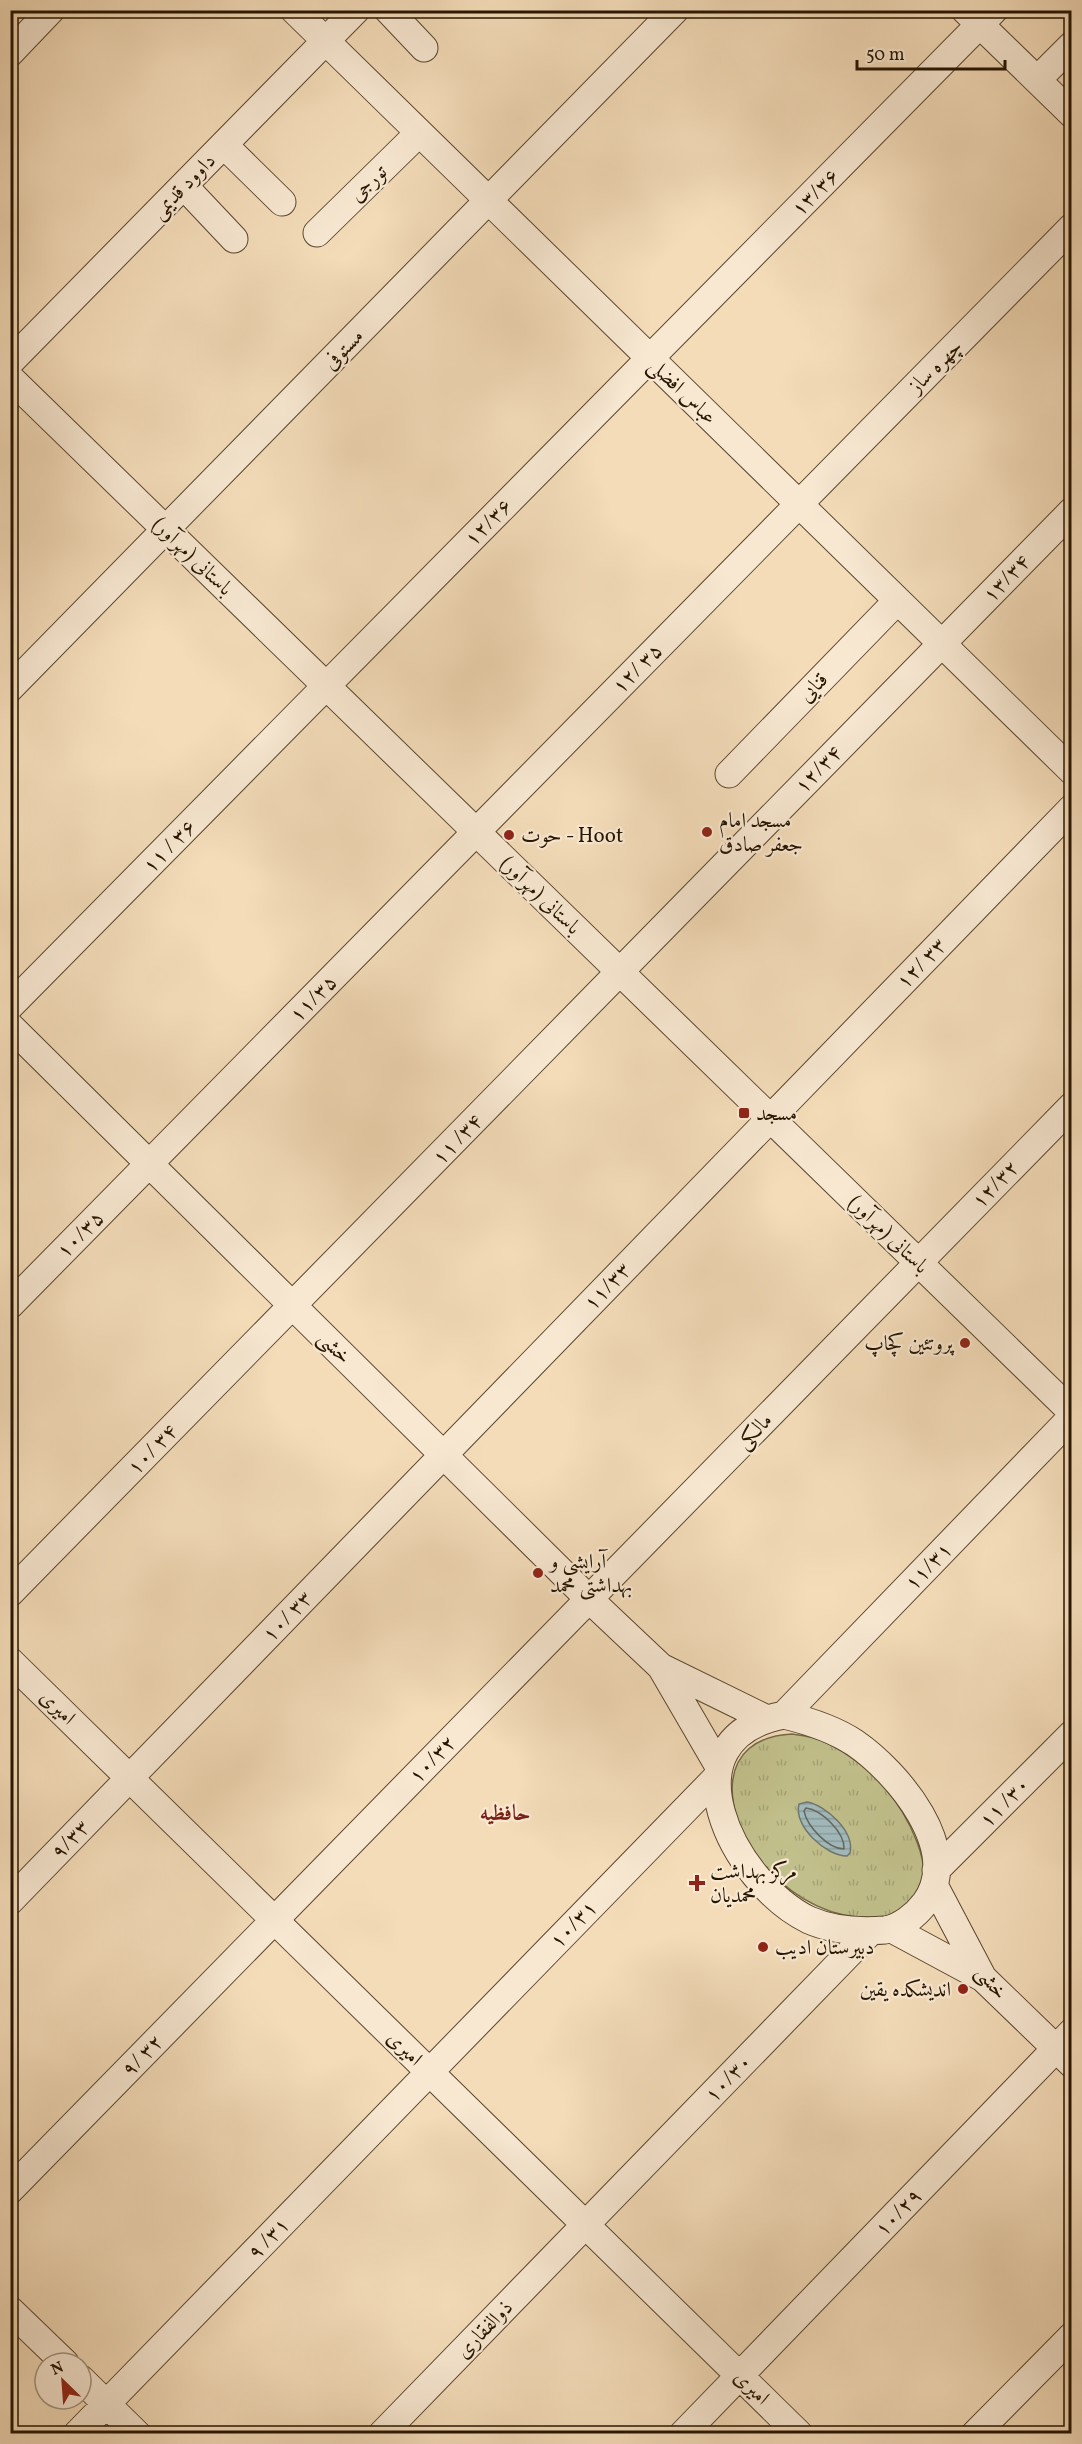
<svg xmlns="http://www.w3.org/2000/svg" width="1082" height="2444" font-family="Vollkorn,Amiri,serif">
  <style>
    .grass { fill: url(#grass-tufts); stroke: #746a46; stroke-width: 1.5 }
    .water { fill: url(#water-rules); stroke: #707770; stroke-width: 1.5 }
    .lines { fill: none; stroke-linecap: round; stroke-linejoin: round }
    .shore { stroke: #64675e; stroke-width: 1.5 }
    .minor-casing { stroke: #5a472e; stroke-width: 29 }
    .minor { stroke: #f8e8d2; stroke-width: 27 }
    .poi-dot { fill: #8f2418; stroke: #f8e8d2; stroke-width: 2 }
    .labels { text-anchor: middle; stroke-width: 4.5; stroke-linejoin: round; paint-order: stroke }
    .street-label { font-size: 21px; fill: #261500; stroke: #f8e8d2 }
    .poi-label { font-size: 21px; fill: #261500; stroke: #f8e8d2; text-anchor: start }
    .neighbourhood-label { font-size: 22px; font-weight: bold; fill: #7a1f14; stroke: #f8e8d2 }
  </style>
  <defs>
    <pattern id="grass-tufts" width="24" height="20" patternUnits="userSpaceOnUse" patternTransform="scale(1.5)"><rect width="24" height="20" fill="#c1bf8b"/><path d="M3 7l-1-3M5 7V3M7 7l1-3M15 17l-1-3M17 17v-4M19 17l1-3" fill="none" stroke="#a6a376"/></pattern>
    <pattern id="water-rules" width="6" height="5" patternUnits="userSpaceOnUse" patternTransform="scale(1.5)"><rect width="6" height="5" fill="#a1b9bb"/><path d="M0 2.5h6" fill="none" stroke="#8a9e9f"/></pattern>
  </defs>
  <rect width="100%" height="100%" fill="#f4dcb9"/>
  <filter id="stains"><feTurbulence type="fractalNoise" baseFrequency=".00333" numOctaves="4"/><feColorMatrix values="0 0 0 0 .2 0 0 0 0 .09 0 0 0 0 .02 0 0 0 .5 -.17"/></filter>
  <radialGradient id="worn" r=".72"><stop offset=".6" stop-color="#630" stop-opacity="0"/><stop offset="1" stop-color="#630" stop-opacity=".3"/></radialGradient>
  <path class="grass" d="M792 1734C806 1736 819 1738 831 1745 871 1766 901 1800 917 1842 922 1855 927 1871 922 1886 920 1891 914 1896 910 1900 894 1920 883 1919 858 1917 819 1914 782 1889 759 1859 722 1811 715 1738 792 1734Z"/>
  <path class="water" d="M807 1802C826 1805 855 1832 850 1853L847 1856C826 1856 793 1826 799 1804Z"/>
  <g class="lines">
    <path class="shore" d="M806 1808C822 1810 845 1833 844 1849 828 1849 807 1826 804 1811Z"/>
    <g class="minor-casing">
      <path id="minor" d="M294 10 1072 771
        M388 10 424 48
        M965 10 1072 114
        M10 53 51 10
        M1037 80 1072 45
        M224 145 282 202
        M184 186 234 239
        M317 233 419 133
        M10 362 356 10
        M10 378 1072 1412
        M10 688 675 10
        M729 774 897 601
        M10 1006 994 10
        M10 1026 589 1599 661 1667 718 1765
        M10 1305 1072 227
        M10 1593 1072 511
        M10 1661 799 2434
        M661 1667 767 1719
        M784 1715C809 1721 834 1729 855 1743 897 1772 964 1850 925 1903 916 1915 900 1928 885 1930 861 1932 832 1930 809 1920 733 1883 660 1739 784 1715Z
        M784 1715 1072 1417
        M936 1870 1072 1734
        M934 1885 983 1978 1072 2064
        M10 1901 1072 808
        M892 1929 983 1978
        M10 2190 1072 1106
        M10 2310 65 2363
        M81 2379 137 2434
        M77 2434 717 1777
        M382 2434 871 1931
        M683 2434 1072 2032
        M975 2434 1072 2336"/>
    </g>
    <use href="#minor" class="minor"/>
  </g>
  <g class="poi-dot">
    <circle cx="707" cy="832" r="6"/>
    <circle cx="509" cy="835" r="6"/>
    <rect x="738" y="1107" width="12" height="12" rx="3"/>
    <circle cx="965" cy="1343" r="6"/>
    <circle cx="538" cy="1573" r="6"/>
    <path d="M694 1874h6v6h6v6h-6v6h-6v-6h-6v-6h6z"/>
    <circle cx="763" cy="1947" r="6"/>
    <circle cx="963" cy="1989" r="6"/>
  </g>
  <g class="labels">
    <g class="street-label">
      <text transform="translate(368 183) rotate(-44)" y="7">تورجی</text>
      <text transform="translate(183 186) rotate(-46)" y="7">داوود قدیمی</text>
      <text transform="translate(815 192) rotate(-45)" y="7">۱۳/۳۶</text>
      <text transform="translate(343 349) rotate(-46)" y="7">مستوفی</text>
      <text transform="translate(935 366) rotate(-45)" y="7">چهره ساز</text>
      <text transform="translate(683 391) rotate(44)" y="7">عباس افضلی</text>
      <text transform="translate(488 522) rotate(-45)" y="7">۱۲/۳۶</text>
      <text transform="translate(193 556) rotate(44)" y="7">باستانی (مهرآور)</text>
      <text transform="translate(1006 578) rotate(-46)" y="7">۱۳/۳۴</text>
      <text transform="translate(637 668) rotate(-45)" y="7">۱۲/ ۳۵</text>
      <text transform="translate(813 687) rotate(-46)" y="7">قنایی</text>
      <text transform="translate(818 769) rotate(-46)" y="7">۱۲/۳۴</text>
      <text transform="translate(169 846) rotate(-45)" y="7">۱۱ / ۳۶</text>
      <text transform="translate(541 895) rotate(44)" y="7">باستانی (مهرآور)</text>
      <text transform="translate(921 963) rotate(-46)" y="7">۱۲/ ۳۳</text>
      <text transform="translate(313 998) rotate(-45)" y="7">۱۱/۳۵</text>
      <text transform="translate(457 1139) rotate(-46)" y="7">۱۱ /۳۴</text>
      <text transform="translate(995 1184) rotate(-46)" y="7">۱۲/۳۲</text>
      <text transform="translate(80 1234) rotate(-45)" y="7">۱۰/۳۵</text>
      <text transform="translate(889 1234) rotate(44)" y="7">باستانی (مهرآور)</text>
      <text transform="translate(607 1286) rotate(-46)" y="7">۱۱/۳۳</text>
      <text transform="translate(335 1347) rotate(45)" y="7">خشی</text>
      <text transform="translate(754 1431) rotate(-46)" y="7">مالکی</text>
      <text transform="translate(152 1449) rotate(-46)" y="7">۱۰/ ۳۴</text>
      <text transform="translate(928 1566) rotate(-46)" y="7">۱۱/۳۱</text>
      <text transform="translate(287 1616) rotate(-46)" y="7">۱۰/ ۳۳</text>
      <text transform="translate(58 1707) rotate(44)" y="7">امیری</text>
      <text transform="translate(432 1759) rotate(-46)" y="7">۱۰/۳۲</text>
      <text transform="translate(1004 1802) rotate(-45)" y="7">۱۱ /۳۰</text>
      <text transform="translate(70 1839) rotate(-46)" y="7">۹/۳۳</text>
      <text transform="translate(573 1924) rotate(-46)" y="7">۱۰/۳۱</text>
      <text transform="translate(992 1982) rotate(51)" y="7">خشی</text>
      <text transform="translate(405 2048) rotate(44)" y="7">امیری</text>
      <text transform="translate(142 2055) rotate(-46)" y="7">۹/ ۳۲</text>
      <text transform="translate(728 2078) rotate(-46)" y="7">۱۰/۳۰</text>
      <text transform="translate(898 2212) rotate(-46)" y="7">۱۰/۲۹</text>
      <text transform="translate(268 2238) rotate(-46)" y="7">۹ /۳۱</text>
      <text transform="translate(484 2329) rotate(-46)" y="7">ذوالفقاری</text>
      <text transform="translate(752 2387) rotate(44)" y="7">امیری</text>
    </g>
    <g class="poi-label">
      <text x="719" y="827">مسجد امام<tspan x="719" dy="24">جعفر صادق</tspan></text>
      <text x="521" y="842">حوت - Hoot</text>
      <text x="756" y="1120">مسجد</text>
      <text x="953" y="1350" text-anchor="end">پروتئین کچاپ</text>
      <text x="550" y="1568">آرایشی و<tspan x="550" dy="24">بهداشتی محمد</tspan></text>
      <text x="710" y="1878">مرکز بهداشت<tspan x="710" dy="24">محمدیان</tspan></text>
      <text x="775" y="1954">دبیرستان ادیب</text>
      <text x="951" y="1996" text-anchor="end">اندیشکده یقین</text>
    </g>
    <g class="neighbourhood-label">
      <text x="505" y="1820">حافظیه</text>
    </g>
  </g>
  <rect width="1082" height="2444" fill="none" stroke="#f4dcb9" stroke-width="36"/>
  <rect x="12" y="12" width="1058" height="2420" fill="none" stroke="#261500" stroke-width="3"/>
  <rect x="18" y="18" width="1046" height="2408" fill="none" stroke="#261500" stroke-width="1.5"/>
  <g transform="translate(63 2381) rotate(335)"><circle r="28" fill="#f8e8d2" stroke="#a4947e" stroke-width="1.5"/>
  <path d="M0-4.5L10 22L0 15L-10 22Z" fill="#8f2418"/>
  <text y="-9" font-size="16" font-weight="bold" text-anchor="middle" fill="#261500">N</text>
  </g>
  <path d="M857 60v9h148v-9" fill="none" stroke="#261500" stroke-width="3"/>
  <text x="866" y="60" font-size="18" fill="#261500" stroke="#f8e8d2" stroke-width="4.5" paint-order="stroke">50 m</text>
  <rect width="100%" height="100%" filter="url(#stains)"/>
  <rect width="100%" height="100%" fill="url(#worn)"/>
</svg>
